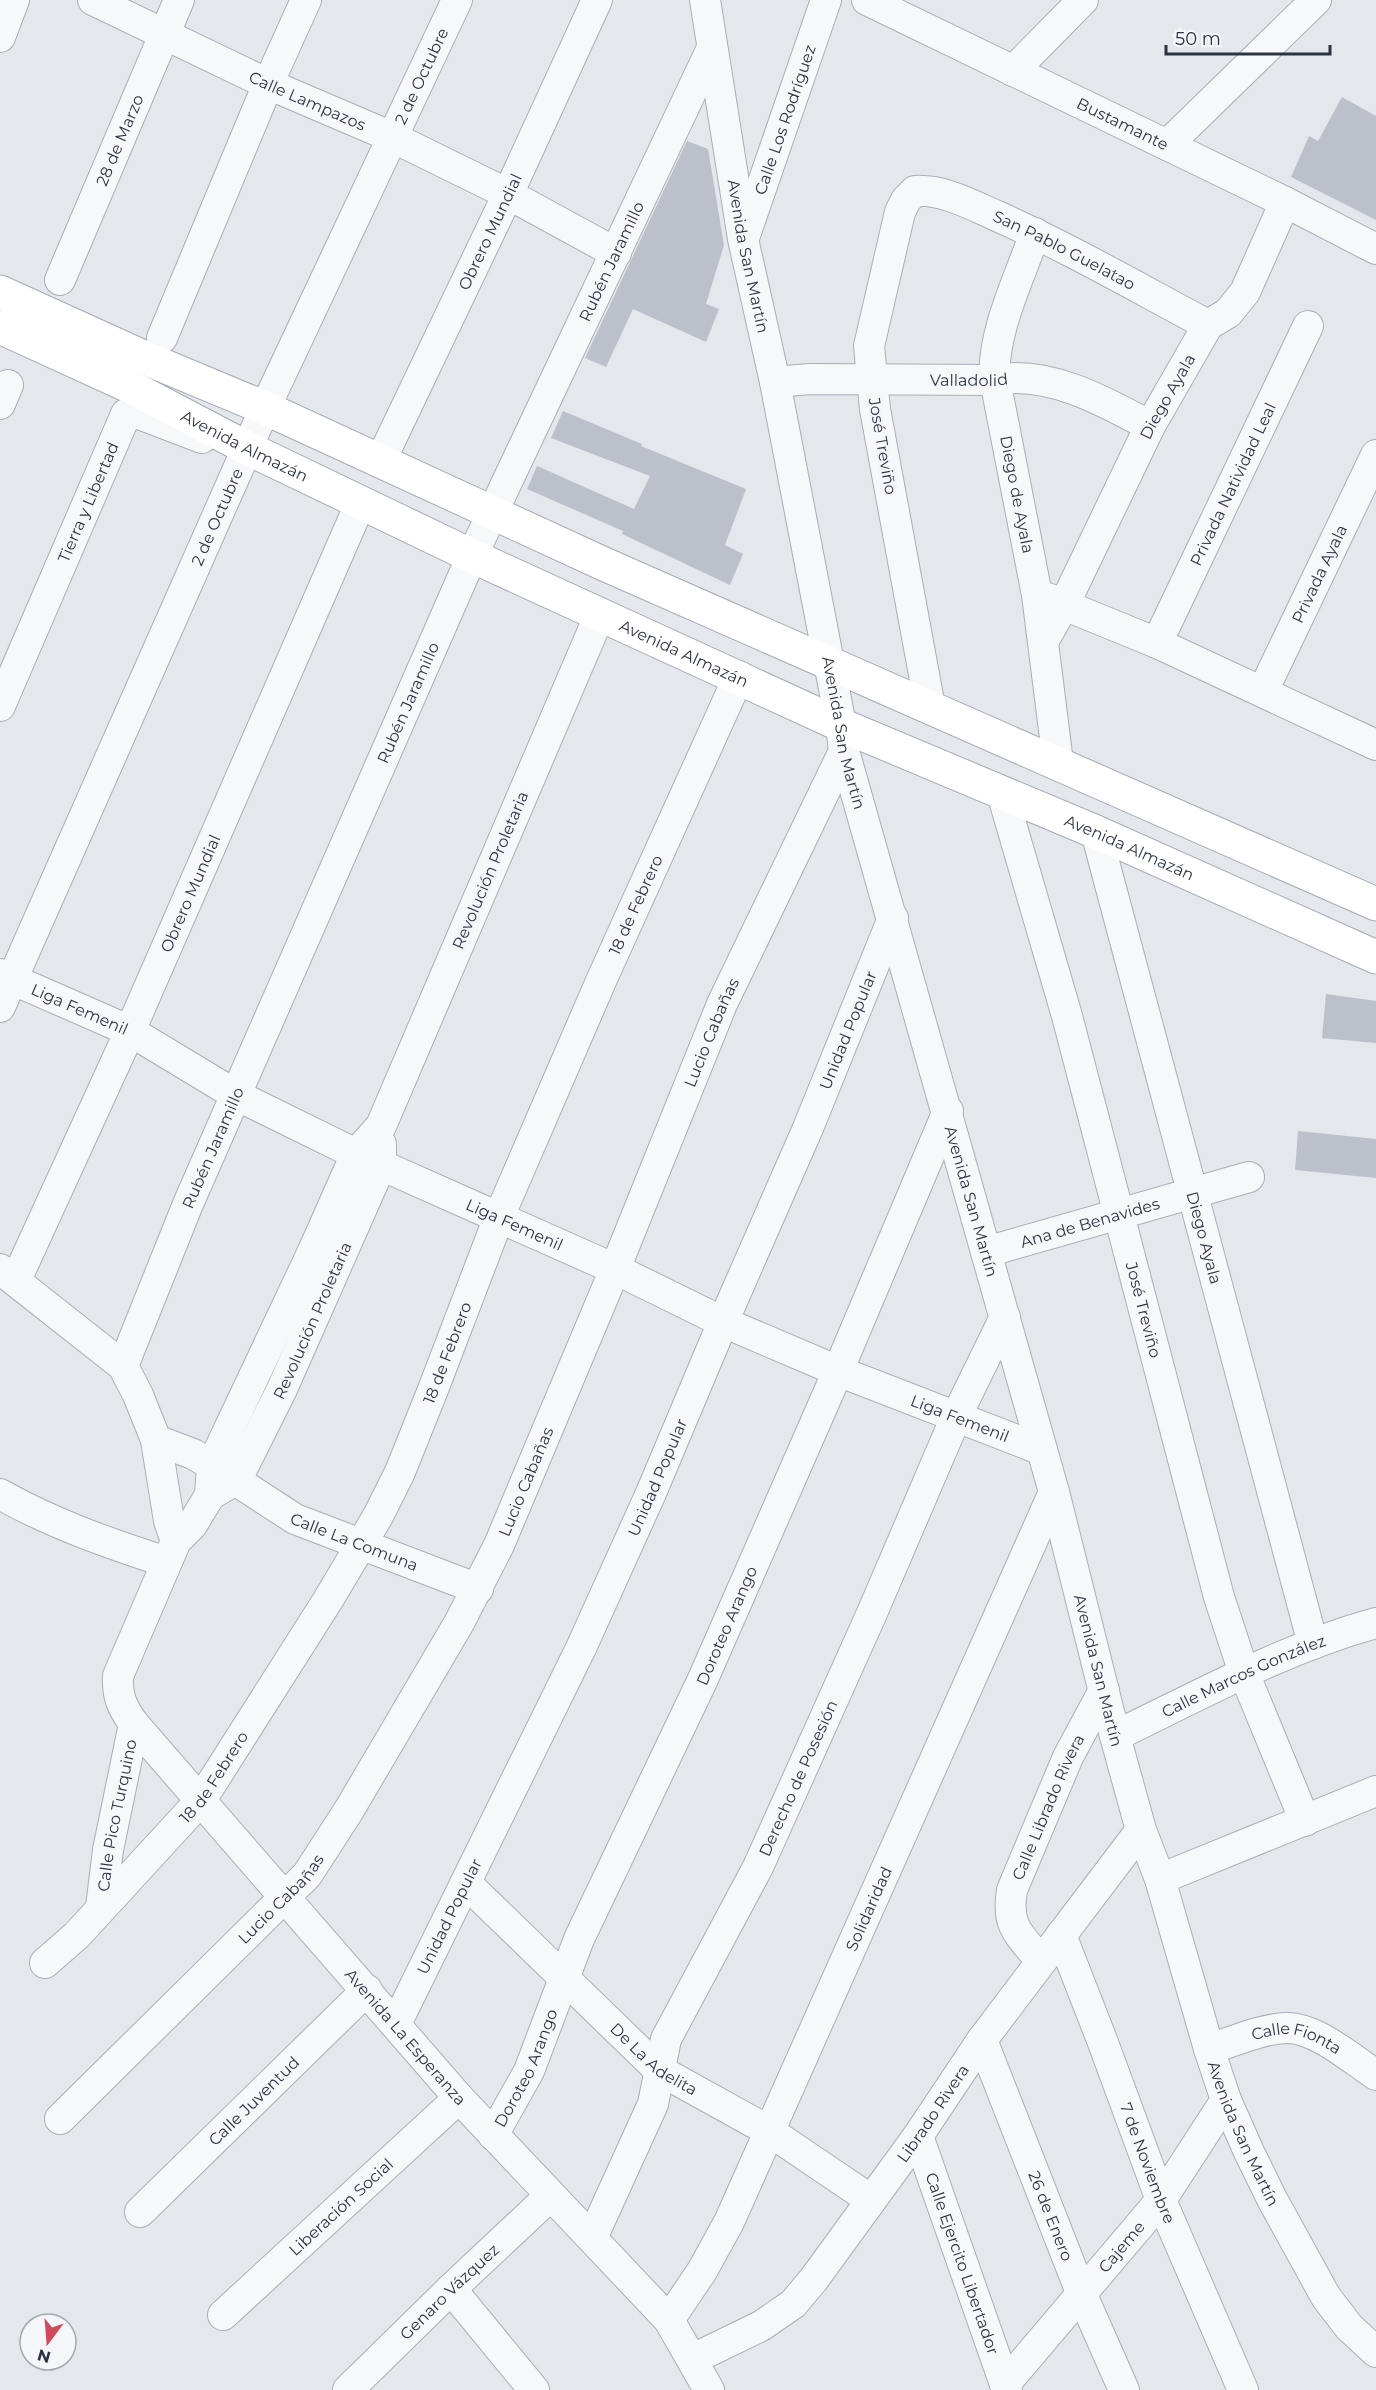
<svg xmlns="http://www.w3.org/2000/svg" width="1376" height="2390" font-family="Montserrat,sans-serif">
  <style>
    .building { fill: #bbc0ca }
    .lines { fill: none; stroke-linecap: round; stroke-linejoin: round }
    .minor-casing { stroke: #a9aeb7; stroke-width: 32 }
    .major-casing { stroke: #a3abb8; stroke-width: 35 }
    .minor { stroke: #f7f8fa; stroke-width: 30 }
    .major { stroke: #fff; stroke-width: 33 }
    .labels { text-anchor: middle; stroke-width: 6; stroke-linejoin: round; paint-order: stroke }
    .street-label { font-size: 16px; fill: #2b3445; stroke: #f4f6f9 }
  </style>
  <rect width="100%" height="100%" fill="#e4e7ec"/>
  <path class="building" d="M1342 97 1376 116V220L1291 177 1309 136 1318 141Z
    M687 141 708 149 724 245 706 304 719 309 706 342 633 309 606 367 585 358Z
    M563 411 642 444 641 446 746 489 725 545 743 554 730 585 622 534 623 531 527 489 537 466 634 509 650 476 551 438Z
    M1326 994 1376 1001V1043L1322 1038Z
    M1298 1131 1376 1139V1178L1295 1170Z"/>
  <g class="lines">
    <g class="minor-casing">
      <g id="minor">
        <path id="s1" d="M93 0 268 84 392 137 508 194 616 253"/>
        <path id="s2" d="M705 0 743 239 775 382 841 725 844 751 1054 1492 1115 1736 1141 1830 1160 1879 1209 2049 1226 2100 1249 2152 1272 2199 1326 2297 1349 2327 1376 2352"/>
        <path id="s3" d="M867 0 1285 202 1376 249"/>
        <path d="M0 37 14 0"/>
        <path d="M1013 71 1083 0"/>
        <path d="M1167 145 1316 0"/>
        <path id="s4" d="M1035 233C1020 277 991 334 995 380L1037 595 1058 762"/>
        <path id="s5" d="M745 235 826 0"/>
        <path id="s6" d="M60 280 179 0"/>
        <path d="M162 338 268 84 306 0"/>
        <path id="s7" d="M775 382 810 379 995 380C1048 370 1104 401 1150 426"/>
        <path d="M0 404 8 385"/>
        <path id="s8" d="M380 462 508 194 597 0"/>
        <path d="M1047 598 1157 643 1376 745"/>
        <path id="s9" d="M600 614 381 1126 356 1154 313 1251 212 1465 210 1495 192 1525 176 1541 118 1676C117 1697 122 1707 134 1724L459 2098 669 2320 709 2390"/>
        <path id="s10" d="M1044 640 1064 605 1150 426 1208 325 1228 313 1245 292 1285 202"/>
        <path id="s11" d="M1157 643 1308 326"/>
        <path id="s12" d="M1263 691 1376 455"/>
        <path id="s13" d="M0 706 126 414 134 412 202 438"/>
        <path id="s14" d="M930 707 875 409 869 346 900 212 906 200 915 191C943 189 972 205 997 216 1069 248 1138 288 1208 325"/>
        <path id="s15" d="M1002 793 1067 1016 1219 1597 1244 1673 1305 1821"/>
        <path id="s16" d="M1096 832 1313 1644"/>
        <path id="s17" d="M0 974 130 1031 236 1095 356 1154 615 1269 723 1322 838 1371 1042 1450"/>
        <path id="s18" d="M0 1007 265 408 457 0"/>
        <path id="s19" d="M986 1252 1249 1177"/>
        <path d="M0 1269 123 1366 138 1395 156 1440 169 1521 176 1541"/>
        <path id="s20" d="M16 1280 130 1031 360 504"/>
        <path id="s21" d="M123 1366 188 1204 472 556 712 48"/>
        <path id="s22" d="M156 1440 193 1454 212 1465 295 1519 478 1589"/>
        <path d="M0 1494C53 1524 108 1543 166 1562"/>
        <path id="s23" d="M210 1495 237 1479 282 1389 381 1165V1144"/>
        <path id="s24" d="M1115 1736C1200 1695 1285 1648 1376 1623"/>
        <path d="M1160 1879 1376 1791"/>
        <path id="s25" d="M466 1883 659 2070 769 2131 871 2200"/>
        <path id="s26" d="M101 1907 108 1850 134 1724"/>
        <path id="s27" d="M1061 1935 1102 2040 1161 2200 1243 2390"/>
        <path id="s28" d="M1041 1961C1019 1934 1006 1927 1012 1890L1068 1757 1104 1690"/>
        <path id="s29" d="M45 1963 77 1935 201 1800 328 1600 378 1516 400 1472 434 1387 499 1217 601 981 739 676"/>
        <path id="s30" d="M396 2024 581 1648 651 1493 723 1322 808 1128 893 918"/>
        <path id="s31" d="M982 2040 1082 2295 1124 2390"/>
        <path id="s32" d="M1209 2049C1233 2042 1260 2029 1286 2028 1315 2027 1352 2059 1376 2075"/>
        <path id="s33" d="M60 2119 307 1875 349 1810 459 1623 499 1545 615 1269 722 1004 844 751"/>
        <path id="s34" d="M493 2135 529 2071 579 1939 703 1679 838 1371 948 1111"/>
        <path id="s35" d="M918 2136 1007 2390"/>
        <path id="s36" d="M140 2212 367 1990"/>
        <path id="s37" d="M592 2238 653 2104 666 2039 758 1867 872 1613 956 1417 1005 1317"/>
        <path d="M451 2289 534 2390"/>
        <path id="s38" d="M223 2315 459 2098"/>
        <path id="s39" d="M669 2320 702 2271 729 2222 1054 1492"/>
        <path id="s40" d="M693 2359 761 2326 793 2304 814 2279 918 2136 982 2040 1141 1830"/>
        <path id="s41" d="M1005 2384 1161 2200 1226 2100"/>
        <path id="s42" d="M348 2390 451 2289 550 2196"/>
      </g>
    </g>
    <g class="major-casing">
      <g id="major">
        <path d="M0 292 152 361 265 408 604 564 1376 904"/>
        <path id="s43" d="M0 327 129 386 247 448 472 556 841 725 1096 832 1376 957"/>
      </g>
    </g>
    <use href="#minor" class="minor"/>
    <use href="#major" class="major"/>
  </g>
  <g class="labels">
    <g class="street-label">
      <text dy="6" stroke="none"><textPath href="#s18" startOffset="1022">2 de Octubre</textPath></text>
      <text dy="6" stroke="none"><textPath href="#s1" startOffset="237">Calle Lampazos</textPath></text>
      <text dy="6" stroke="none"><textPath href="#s5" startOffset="122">Calle Los Rodríguez</textPath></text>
      <text dy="6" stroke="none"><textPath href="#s3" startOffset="284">Bustamante</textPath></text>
      <text dy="6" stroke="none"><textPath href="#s6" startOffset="152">28 de Marzo</textPath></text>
      <text dy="6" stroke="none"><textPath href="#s8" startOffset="255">Obrero Mundial</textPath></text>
      <text dy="6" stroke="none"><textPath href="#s14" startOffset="692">San Pablo Guelatao</textPath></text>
      <text dy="6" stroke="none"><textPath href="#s2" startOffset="260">Avenida San Martín</textPath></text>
      <text dy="6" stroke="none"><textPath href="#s21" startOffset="1208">Rubén Jaramillo</textPath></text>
      <text dy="6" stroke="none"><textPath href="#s7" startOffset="194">Valladolid</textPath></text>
      <text dy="6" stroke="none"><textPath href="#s10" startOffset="273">Diego Ayala</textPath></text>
      <text dy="6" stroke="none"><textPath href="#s43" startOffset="272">Avenida Almazán</textPath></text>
      <text transform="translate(883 446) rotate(80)" y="6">José Treviño</text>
      <text dy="6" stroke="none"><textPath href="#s11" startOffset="176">Privada Natividad Leal</textPath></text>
      <text dy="6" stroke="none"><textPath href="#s4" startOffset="270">Diego de Ayala</textPath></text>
      <text dy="6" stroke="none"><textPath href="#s13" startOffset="222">Tierra y Libertad</textPath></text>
      <text dy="6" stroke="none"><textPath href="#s18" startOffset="536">2 de Octubre</textPath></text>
      <text dy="6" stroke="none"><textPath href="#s12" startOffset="130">Privada Ayala</textPath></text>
      <text dy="6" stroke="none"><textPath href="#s43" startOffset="758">Avenida Almazán</textPath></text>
      <text dy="6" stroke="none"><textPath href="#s21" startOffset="722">Rubén Jaramillo</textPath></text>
      <text dy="6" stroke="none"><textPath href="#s2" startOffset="746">Avenida San Martín</textPath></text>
      <text dy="6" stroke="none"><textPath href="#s43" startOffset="1244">Avenida Almazán</textPath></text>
      <text transform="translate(490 870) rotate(-67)" y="6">Revolución Proletaria</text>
      <text dy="6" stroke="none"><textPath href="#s20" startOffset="424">Obrero Mundial</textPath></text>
      <text dy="6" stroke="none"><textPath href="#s29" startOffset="1224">18 de Febrero</textPath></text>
      <text dy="6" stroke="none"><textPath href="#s17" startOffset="87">Liga Femenil</textPath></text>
      <text dy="6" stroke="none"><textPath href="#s30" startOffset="1092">Unidad Popular</textPath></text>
      <text dy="6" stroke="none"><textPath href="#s33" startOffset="1284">Lucio Cabañas</textPath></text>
      <text dy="6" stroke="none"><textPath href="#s21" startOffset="236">Rubén Jaramillo</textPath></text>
      <text dy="6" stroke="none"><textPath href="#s2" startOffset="1232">Avenida San Martín</textPath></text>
      <text dy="6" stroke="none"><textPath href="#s19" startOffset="108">Ana de Benavides</textPath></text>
      <text dy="6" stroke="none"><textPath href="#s17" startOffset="573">Liga Femenil</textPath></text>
      <text dy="6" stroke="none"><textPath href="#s16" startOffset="420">Diego Ayala</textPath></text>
      <text dy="6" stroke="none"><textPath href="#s15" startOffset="536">José Treviño</textPath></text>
      <text dy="6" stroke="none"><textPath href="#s23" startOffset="207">Revolución Proletaria</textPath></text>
      <text dy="6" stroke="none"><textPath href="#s29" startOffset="738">18 de Febrero</textPath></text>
      <text dy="6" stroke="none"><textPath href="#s17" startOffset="1059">Liga Femenil</textPath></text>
      <text dy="6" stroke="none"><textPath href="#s30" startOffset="606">Unidad Popular</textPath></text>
      <text dy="6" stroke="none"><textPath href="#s33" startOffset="798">Lucio Cabañas</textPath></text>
      <text dy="6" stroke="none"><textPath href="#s22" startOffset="224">Calle La Comuna</textPath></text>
      <text dy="6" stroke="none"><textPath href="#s34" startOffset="561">Doroteo Arango</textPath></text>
      <text dy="6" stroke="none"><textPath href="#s2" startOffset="1718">Avenida San Martín</textPath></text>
      <text dy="6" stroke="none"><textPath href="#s24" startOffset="142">Calle Marcos González</textPath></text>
      <text dy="6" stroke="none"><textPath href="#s29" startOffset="252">18 de Febrero</textPath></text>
      <text dy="6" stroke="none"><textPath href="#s37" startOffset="506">Derecho de Posesión</textPath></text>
      <text dy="6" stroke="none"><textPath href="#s28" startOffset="171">Calle Librado Rivera</textPath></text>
      <text dy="6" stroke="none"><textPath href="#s26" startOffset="93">Calle Pico Turquino</textPath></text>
      <text dy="6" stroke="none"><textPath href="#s33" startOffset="312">Lucio Cabañas</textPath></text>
      <text dy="6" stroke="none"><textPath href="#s39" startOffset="458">Solidaridad</textPath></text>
      <text dy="6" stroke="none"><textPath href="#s30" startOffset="120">Unidad Popular</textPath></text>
      <text dy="6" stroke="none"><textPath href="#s9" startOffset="1638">Avenida La Esperanza</textPath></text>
      <text dy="6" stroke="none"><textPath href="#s32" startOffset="92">Calle Fionta</textPath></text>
      <text dy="6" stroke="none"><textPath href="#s25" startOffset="258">De La Adelita</textPath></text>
      <text dy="6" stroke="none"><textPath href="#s34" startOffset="75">Doroteo Arango</textPath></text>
      <text dy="6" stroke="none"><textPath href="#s36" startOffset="159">Calle Juventud</textPath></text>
      <text dy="6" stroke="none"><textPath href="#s40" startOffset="351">Librado Rivera</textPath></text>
      <text dy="6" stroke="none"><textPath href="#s2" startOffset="2204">Avenida San Martín</textPath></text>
      <text dy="6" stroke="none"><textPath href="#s27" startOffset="244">7 de Noviembre</textPath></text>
      <text dy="6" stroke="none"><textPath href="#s38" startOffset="160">Liberación Social</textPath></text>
      <text dy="6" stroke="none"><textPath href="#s31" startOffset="189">26 de Enero</textPath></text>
      <text dy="6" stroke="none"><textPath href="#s41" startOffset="180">Cajeme</textPath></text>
      <text dy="6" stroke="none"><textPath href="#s35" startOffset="135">Calle Ejercito Libertador</textPath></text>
      <text dy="6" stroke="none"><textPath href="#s42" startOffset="141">Genaro Vázquez</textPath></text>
    </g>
  </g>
  <g transform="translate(48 2342) rotate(196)"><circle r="28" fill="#f4f6f9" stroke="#a4a8b1" stroke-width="1.5"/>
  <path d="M0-4.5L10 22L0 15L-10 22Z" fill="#d1495b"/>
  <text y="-9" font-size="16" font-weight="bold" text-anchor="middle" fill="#2b3445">N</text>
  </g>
  <path d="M1166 45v9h164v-9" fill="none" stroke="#2b3445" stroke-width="3"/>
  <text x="1175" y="45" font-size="18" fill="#2b3445" stroke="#f4f6f9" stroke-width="4.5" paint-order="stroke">50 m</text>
</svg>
